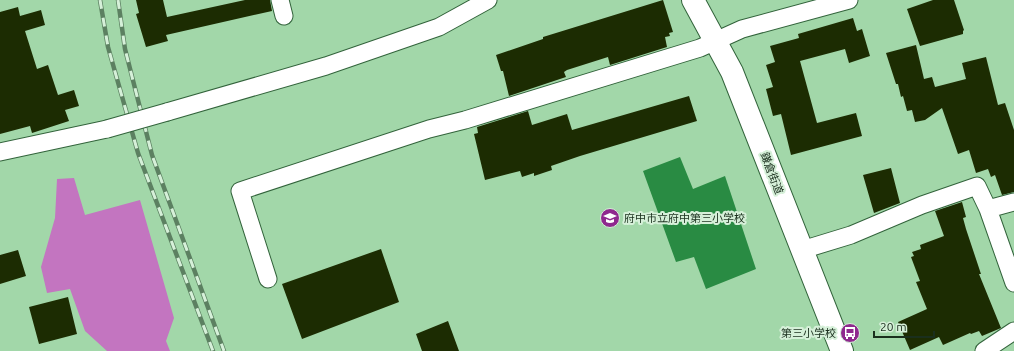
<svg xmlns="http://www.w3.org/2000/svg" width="1014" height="351" font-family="Ubuntu,'Noto Sans JP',sans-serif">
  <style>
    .green { fill: #c375c0 }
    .water { fill: #298b43 }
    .building { fill: #1c2c02 }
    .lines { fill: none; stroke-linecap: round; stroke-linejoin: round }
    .minor-casing { stroke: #32633b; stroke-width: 19 }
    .primary-casing { stroke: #32633b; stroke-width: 24 }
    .minor { stroke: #fff; stroke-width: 17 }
    .primary { stroke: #fff; stroke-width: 22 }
    .rail-casing { stroke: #5c8061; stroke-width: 4.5 }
    .rail { stroke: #d6f0d9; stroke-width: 3; stroke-dasharray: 9; stroke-linecap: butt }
    .minor-bridge-casing { stroke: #32633b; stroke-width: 19; stroke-linecap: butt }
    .minor-bridge { stroke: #fff; stroke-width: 17 }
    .labels { text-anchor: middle; stroke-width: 4; stroke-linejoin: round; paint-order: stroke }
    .street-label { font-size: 11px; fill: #1a2f1d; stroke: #d6f0d9 }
    .poi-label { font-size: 11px; fill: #1a2f1d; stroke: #d6f0d9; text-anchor: start }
  </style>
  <rect width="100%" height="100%" fill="#a2d7a9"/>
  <path class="green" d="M74 178 85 215 140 200 174 318 166 341 170 351H107L85 331 70 289 47 293 41 267 55 218 57 179Z"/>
  <path class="water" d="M680 157 693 189 725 176 756 269 706 289 694 257 676 262 643 171Z"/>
  <path class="building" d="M136 0H163L167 17 245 0H270L272 11 166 35 168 41 146 47 136 14 139 13Z
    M663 0 673 32 669 33 670 36 665 37 667 47 610 65 608 57 567 70 564 72 566 77 509 96 503 71H501L496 55 543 39V37Z
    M933 0H954L964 30 963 31V34L920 46 907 9Z
    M18 7 20 16 41 10 45 25 25 31 37 69 48 65 58 95 74 90 79 106 65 110 69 121 32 133 30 126 0 134V12Z
    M853 18 857 31 862 29 870 56 849 63 845 49 800 61 817 123 856 113 862 136 791 155 781 114 773 116 766 89 773 87 766 65 775 62 770 46 799 38 798 34Z
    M916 45 924 79 932 77 935 87 966 79 962 63 986 57 998 105 1005 103 1014 130V192L1002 195 995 175 991 177 988 169 976 173 969 150 958 154 942 108 925 120 915 122 912 110 907 111 903 96 901 97 898 84H896L886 53Z
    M689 96 697 121 580 156 551 166 552 170 534 176V173L522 177 520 171 485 180 474 134 478 133 477 127 528 111 532 125 567 114 572 130Z
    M891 168 900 203 874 213 863 175Z
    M962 202 966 217 963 218 966 229 981 274H979L1001 328 982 336 979 331 971 334 970 333 943 345 939 337 910 350 898 322 927 309 916 282 920 281 911 257 914 256 912 252 921 249 920 245 944 236 935 211Z
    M381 249 399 302 302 339 282 284Z
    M18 250 26 276 0 284V255Z
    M68 297 77 334 39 344 29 307Z
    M448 321 459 351H422L416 334Z"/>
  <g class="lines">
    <g class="minor-casing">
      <path id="minor" d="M280 0 284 16
        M167 112 326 66 439 27 488 0
        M0 152 107 129
        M988 209 1014 202
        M802 250 851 235 922 205 977 186 988 209 1014 283
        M268 279 240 191 429 129 465 120 700 48 742 29 849 0
        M984 351 1014 331"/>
    </g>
    <g class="primary-casing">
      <path id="primary" d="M693 0 732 72 842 351"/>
    </g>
    <use href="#minor" class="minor"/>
    <use href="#primary" class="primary"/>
    <g class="rail-casing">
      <path id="rail" d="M100 0 108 47 138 153 213 351
        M118 0 125 49 152 155 224 351"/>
    </g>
    <use href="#rail" class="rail"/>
    <g class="minor-bridge-casing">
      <path id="minor-bridge" d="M107 129 167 112"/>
    </g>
    <use href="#minor-bridge" class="minor-bridge"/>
  </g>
  <defs>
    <g id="school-disc" transform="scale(1)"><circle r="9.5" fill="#8f288e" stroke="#d6f0d9"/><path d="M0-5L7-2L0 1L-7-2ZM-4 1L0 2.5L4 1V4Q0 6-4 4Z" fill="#fff"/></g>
    <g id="bus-disc" transform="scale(1)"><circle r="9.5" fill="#8f288e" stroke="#d6f0d9"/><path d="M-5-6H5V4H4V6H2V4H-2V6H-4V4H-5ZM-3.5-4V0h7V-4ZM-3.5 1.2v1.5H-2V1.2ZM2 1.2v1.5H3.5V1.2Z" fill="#fff"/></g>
  </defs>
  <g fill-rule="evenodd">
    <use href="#school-disc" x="610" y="218"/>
    <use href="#bus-disc" x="850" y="333"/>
  </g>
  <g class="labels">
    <g class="street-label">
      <text transform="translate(772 173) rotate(69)" y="4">鎌倉街道</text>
    </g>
    <g class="poi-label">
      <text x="624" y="222">府中市立府中第三小学校</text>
      <text x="836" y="337" text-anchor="end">第三小学校</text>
    </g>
  </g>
  <path d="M874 331v6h60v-6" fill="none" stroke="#1a2f1d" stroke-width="2"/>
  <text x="880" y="331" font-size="12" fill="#1a2f1d" stroke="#d6f0d9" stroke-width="3" paint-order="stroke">20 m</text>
</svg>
